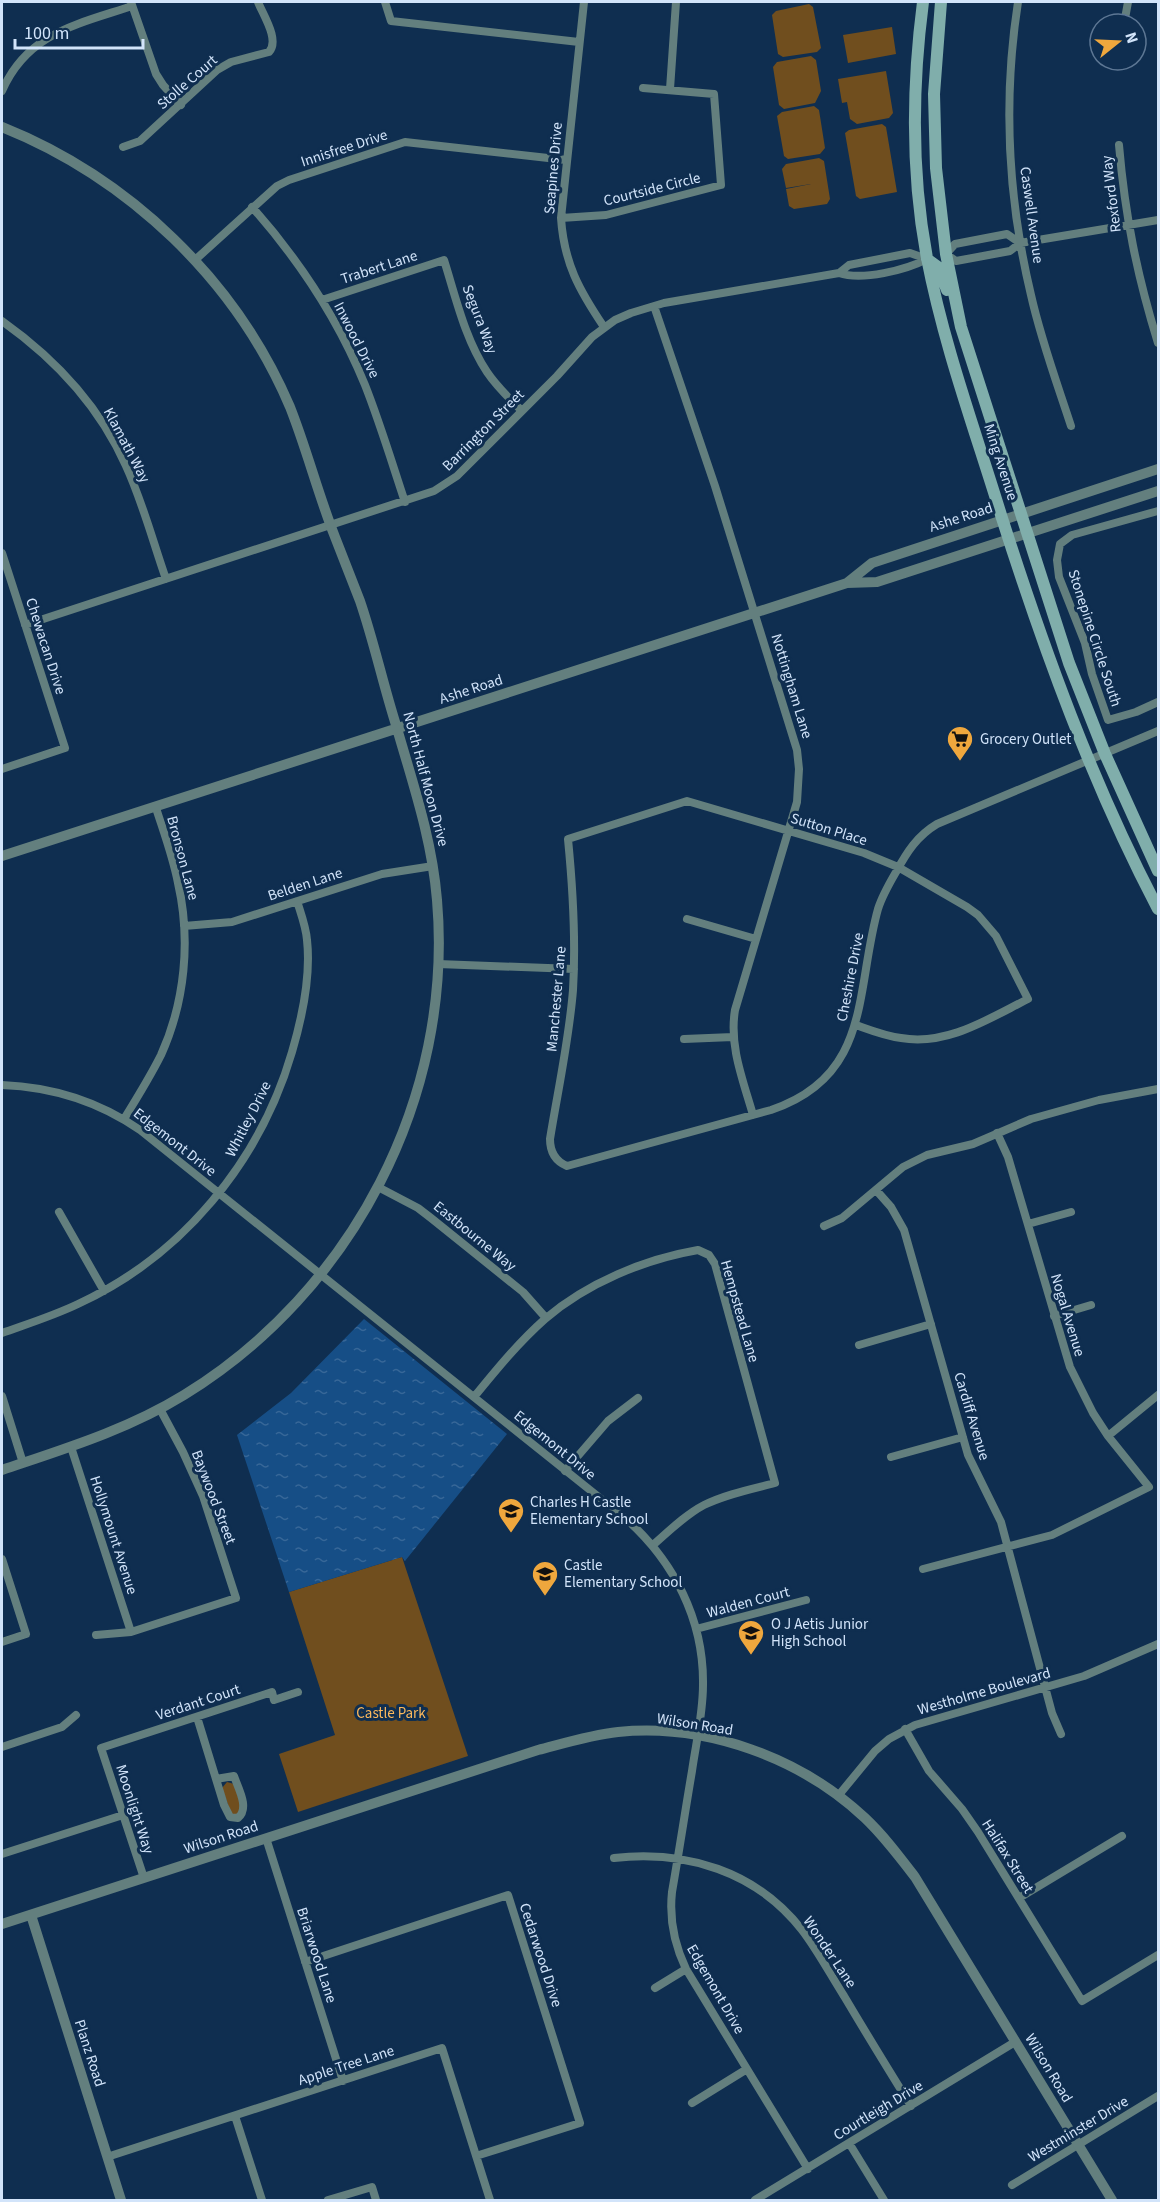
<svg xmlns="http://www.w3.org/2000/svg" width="1160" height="2202" font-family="'Source Sans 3',sans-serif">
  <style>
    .grass { fill: url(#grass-tufts) }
    .green { fill: #704e1e }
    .water { fill: url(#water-ripples) }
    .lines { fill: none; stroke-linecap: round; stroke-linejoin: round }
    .minor { stroke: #637f7e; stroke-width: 8 }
    .tertiary { stroke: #637f7e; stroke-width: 10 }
    .secondary { stroke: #80aeab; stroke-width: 12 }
    .labels { text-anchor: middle; stroke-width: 6; stroke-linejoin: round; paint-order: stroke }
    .street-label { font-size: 15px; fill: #d2e4fa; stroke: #0f2e50 }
    .poi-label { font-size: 15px; fill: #d2e4fa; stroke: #0f2e50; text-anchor: start }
    .park-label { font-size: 15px; fill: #fcb95d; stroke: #0f2e50 }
  </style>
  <defs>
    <pattern id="grass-tufts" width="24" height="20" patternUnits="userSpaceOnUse" patternTransform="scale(1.5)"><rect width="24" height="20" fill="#704e1e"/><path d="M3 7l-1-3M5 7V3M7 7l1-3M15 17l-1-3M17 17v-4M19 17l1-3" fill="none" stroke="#846740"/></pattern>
    <pattern id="water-ripples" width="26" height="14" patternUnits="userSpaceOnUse" patternTransform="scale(1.5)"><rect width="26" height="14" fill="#164e86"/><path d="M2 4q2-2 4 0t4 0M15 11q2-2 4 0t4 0" fill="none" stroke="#376798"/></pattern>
  </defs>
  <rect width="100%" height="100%" fill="#0f2e50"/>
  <path class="grass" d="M227 1782 234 1784 243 1812 232 1816 222 1788Z"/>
  <path class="green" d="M809 4 813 7 821 48 817 52 783 57 778 54 772 15 776 11Z
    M892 27 896 54 848 63 843 35Z
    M811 56 816 60 821 91 815 103 784 109 779 105 773 67 777 62Z
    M886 71 893 113 889 118 857 124 850 119 847 102 842 103 838 79Z
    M814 106 819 110 825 148 820 154 788 159 784 156 777 116 782 112Z
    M882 124 886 127 897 192 860 199 856 196 845 133 849 130Z
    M819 158 824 161 830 199 827 204 794 209 789 206 786 189 811 184 786 188 782 169 786 164Z
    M402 1557 468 1756 298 1812 279 1754 335 1735 289 1592Z"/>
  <path class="water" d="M364 1319 507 1434 405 1561 402 1557 289 1592 237 1435 291 1393Z"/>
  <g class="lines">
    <path class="minor" d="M131 2 156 74 163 85 181 105
      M385 2 391 21 579 42
      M584 2 561 218C564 263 579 290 604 327
      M1018 2C1003 99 1008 199 1031 295 1041 340 1057 383 1071 426
      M1124 24 1128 2
      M670 89 676 2
      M2 91C27 33 78 24 132 6
      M1119 145C1125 216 1137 275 1158 343
      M123 147 140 141 217 70 231 62 269 52C280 40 263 15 258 2
      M252 207C299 260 338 319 365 385 380 423 392 463 405 502
      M561 218 606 215 721 185 714 94 643 88
      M1020 243 1007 234 955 244 946 254 956 261 1010 251 1020 243 1158 220
      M195 260 277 186 289 180 405 142 566 160
      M839 273 849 265 910 253 927 259
      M322 300 444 260C456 298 465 339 487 372 497 387 509 398 521 410
      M654 306 715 486 797 750 799 769 797 802 735 1010C729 1046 743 1080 753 1115
      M2 321C54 358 100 407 126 466 143 503 153 542 166 579
      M1158 511 1072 535 1060 544 1057 560 1059 577 1085 643 1092 674 1108 720 1136 712 1158 702
      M2 553 65 748 2 769
      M25 625 434 491 457 476 557 376 592 337 615 320 631 313 664 303 839 273C862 281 906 270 927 259
      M687 919 756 939
      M184 926 232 922 382 874 433 866
      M438 964 574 969
      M856 1025C870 1030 885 1036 901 1038 947 1046 988 1019 1028 999L996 936 978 915 967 907 898 867 864 853 687 801 568 839C573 890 576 940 573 990 569 1040 558 1090 550 1139 550 1152 555 1161 567 1166L771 1110C872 1076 855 991 878 909 882 896 889 884 896 872 907 852 917 836 937 824L1158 731
      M684 1039 733 1037
      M2 1085C53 1087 98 1101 140 1130L625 1518C674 1561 704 1620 703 1685 703 1714 696 1743 692 1771 685 1812 679 1852 672 1892 669 1920 674 1944 686 1969L808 2169
      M124 1119C137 1098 150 1077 161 1055 185 1002 191 940 178 883 173 857 164 833 156 808
      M378 1187 418 1208 431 1218 523 1292 546 1318
      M876 1190 891 1207 904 1230 968 1455 1001 1522 1052 1713 1061 1734
      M59 1212 104 1291
      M1028 1224 1071 1212
      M824 1226 842 1218 903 1167 927 1155 973 1144 1031 1119 1099 1100 1158 1089
      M1054 1316 1091 1305
      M2 1333C27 1324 53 1316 78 1304 182 1256 260 1162 292 1052 302 1018 311 976 307 940 306 927 301 914 297 901
      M859 1345 931 1324
      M2 1396 23 1463
      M474 1397C496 1370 518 1343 545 1319 587 1283 645 1259 698 1250L709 1255 715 1264 775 1483C752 1489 726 1494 704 1505 685 1515 669 1531 653 1545
      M1108 1436 1158 1395
      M71 1447 131 1632
      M891 1457 963 1437
      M565 1471 608 1421 638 1398
      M2 1559 26 1634 2 1642
      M923 1569 1052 1535 1149 1487 1108 1436 1093 1413 1070 1367 1008 1157 997 1133
      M696 1629 806 1600
      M96 1635 131 1632 236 1598 203 1496 183 1452 160 1409
      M197 1717 216 1779 234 1776C238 1788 250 1808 238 1818L230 1817 224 1805 216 1779
      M905 1729 929 1771 962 1809 978 1832 1082 2001 1158 1955
      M2 1747 62 1727 76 1715
      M838 1796 875 1751 889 1739 915 1725 1084 1676 1158 1644
      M266 1838 343 2081
      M2 1854 123 1815
      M614 1858C686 1850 756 1871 802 1930 818 1951 830 1974 844 1996 866 2033 888 2069 911 2106
      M144 1878 101 1748 272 1692 274 1700 298 1692
      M1019 1898 1122 1836
      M305 1962 508 1895 580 2123 476 2156
      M655 1988 686 1969
      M692 2103 747 2069
      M235 2116 262 2200
      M849 2143 884 2200
      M107 2157 442 2048 490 2200
      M1012 2185 1158 2096
      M328 2200 372 2187 376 2200
      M755 2200 1015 2042"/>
    <path class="tertiary" d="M2 127C129 178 236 280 290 407 307 450 318 494 335 537 343 558 352 580 360 601 374 642 383 684 396 725 413 784 432 839 437 900 454 1097 352 1292 184 1395 127 1430 64 1449 2 1470
      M1158 469 872 563 847 583 877 582 1158 491
      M2 856 847 583
      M31 1915 121 2200
      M2 1924 538 1750C565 1743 591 1735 618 1732 706 1723 801 1758 865 1818 884 1836 899 1856 915 1877L1112 2200"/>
    <path class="secondary" d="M923 2C912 87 911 173 927 258 944 346 975 430 1001 515 1044 650 1092 783 1158 909
      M941 2 934 94 936 168 946 254 961 327 1069 663 1105 754 1158 871
      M927 259 938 267 947 290"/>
  </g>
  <defs>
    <g id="supermarket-pin" transform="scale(1.35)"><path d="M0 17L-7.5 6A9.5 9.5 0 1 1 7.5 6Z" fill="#efa73d" stroke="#0f2e50"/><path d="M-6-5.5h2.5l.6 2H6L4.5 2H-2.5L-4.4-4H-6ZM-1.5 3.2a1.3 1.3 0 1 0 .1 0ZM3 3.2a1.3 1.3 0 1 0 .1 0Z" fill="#111"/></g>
    <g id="school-pin" transform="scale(1.35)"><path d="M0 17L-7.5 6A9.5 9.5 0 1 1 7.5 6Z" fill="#efa73d" stroke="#0f2e50"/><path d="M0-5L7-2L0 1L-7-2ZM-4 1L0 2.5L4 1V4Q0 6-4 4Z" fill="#111"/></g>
  </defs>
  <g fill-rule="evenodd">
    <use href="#supermarket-pin" x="960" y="739"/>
    <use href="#school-pin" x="511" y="1511"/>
    <use href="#school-pin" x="545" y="1574"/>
    <use href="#school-pin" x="751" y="1633"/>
  </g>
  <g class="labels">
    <g class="street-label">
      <text transform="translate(187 82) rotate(-41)" y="5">Stolle Court</text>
      <text transform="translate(344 148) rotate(-18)" y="5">Innisfree Drive</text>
      <text transform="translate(553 168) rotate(-85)" y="5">Seapines Drive</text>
      <text transform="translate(652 189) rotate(-14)" y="5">Courtside Circle</text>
      <text transform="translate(1111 194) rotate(-97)" y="5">Rexford Way</text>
      <text transform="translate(1032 215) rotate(82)" y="5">Caswell Avenue</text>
      <text transform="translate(379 267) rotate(-18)" y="5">Trabert Lane</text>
      <text transform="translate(480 319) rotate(69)" y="5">Segura Way</text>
      <text transform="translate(357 340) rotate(63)" y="5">Inwood Drive</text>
      <text transform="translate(483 430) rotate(-45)" y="5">Barrington Street</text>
      <text transform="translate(127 445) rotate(62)" y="5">Klamath Way</text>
      <text transform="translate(1001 462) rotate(72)" y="5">Ming Avenue</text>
      <text transform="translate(961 517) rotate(-18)" y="5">Ashe Road</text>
      <text transform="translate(1095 638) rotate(72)" y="5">Stonepine Circle South</text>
      <text transform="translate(46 646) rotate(72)" y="5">Chewacan Drive</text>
      <text transform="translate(792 686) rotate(73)" y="5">Nottingham Lane</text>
      <text transform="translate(471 689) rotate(-18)" y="5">Ashe Road</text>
      <text transform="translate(426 779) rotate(75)" y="5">North Half Moon Drive</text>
      <text transform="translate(829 829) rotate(17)" y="5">Sutton Place</text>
      <text transform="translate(183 858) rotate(75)" y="5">Bronson Lane</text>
      <text transform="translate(305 884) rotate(-18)" y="5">Belden Lane</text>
      <text transform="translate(850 977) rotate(-79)" y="5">Cheshire Drive</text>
      <text transform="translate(556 999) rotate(-85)" y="5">Manchester Lane</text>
      <text transform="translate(248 1119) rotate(-63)" y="5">Whitley Drive</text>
      <text transform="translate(175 1142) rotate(38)" y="5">Edgemont Drive</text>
      <text transform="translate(475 1236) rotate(39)" y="5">Eastbourne Way</text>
      <text transform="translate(740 1311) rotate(74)" y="5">Hempstead Lane</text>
      <text transform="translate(1068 1315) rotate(73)" y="5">Nogal Avenue</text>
      <text transform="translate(972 1416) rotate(73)" y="5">Cardiff Avenue</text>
      <text transform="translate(555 1445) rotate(39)" y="5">Edgemont Drive</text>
      <text transform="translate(214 1497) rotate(69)" y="5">Baywood Street</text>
      <text transform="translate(114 1535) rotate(72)" y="5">Hollymount Avenue</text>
      <text transform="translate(748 1602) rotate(-15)" y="5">Walden Court</text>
      <text transform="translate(984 1691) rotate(-16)" y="5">Westholme Boulevard</text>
      <text transform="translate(198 1702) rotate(-18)" y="5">Verdant Court</text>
      <text transform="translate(695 1724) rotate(9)" y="5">Wilson Road</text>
      <text transform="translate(135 1809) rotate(72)" y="5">Moonlight Way</text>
      <text transform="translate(221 1837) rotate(-18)" y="5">Wilson Road</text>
      <text transform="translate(1008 1856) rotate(58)" y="5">Halifax Street</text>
      <text transform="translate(830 1952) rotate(56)" y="5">Wonder Lane</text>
      <text transform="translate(317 1955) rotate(72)" y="5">Briarwood Lane</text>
      <text transform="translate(541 1955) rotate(72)" y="5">Cedarwood Drive</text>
      <text transform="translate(716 1989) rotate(60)" y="5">Edgemont Drive</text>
      <text transform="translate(90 2053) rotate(72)" y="5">Planz Road</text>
      <text transform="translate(346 2065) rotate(-18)" y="5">Apple Tree Lane</text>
      <text transform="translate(1049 2068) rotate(59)" y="5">Wilson Road</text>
      <text transform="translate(878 2110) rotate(-31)" y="5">Courtleigh Drive</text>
      <text transform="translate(1078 2129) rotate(-31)" y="5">Westminster Drive</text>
    </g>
    <g class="poi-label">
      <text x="980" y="744">Grocery Outlet</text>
      <text x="530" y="1507">Charles H Castle<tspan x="530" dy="17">Elementary School</tspan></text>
      <text x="564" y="1570">Castle<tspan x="564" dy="17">Elementary School</tspan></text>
      <text x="771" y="1629">O J Aetis Junior<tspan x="771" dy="17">High School</tspan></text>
    </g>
    <g class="park-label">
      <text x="391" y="1718">Castle Park</text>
    </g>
  </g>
  <rect width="1160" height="2202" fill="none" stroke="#d2e4fa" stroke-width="6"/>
  <g transform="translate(1118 42) rotate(72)"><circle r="28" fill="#0f2e50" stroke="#5d7794" stroke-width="1.5"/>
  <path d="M0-4.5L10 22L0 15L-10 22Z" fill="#efa73d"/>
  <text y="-9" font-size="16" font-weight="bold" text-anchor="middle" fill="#d2e4fa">N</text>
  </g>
  <path d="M15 39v9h128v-9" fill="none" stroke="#d2e4fa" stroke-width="3"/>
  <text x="24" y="39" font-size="18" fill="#d2e4fa" stroke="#0f2e50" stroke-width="4.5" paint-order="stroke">100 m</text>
</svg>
